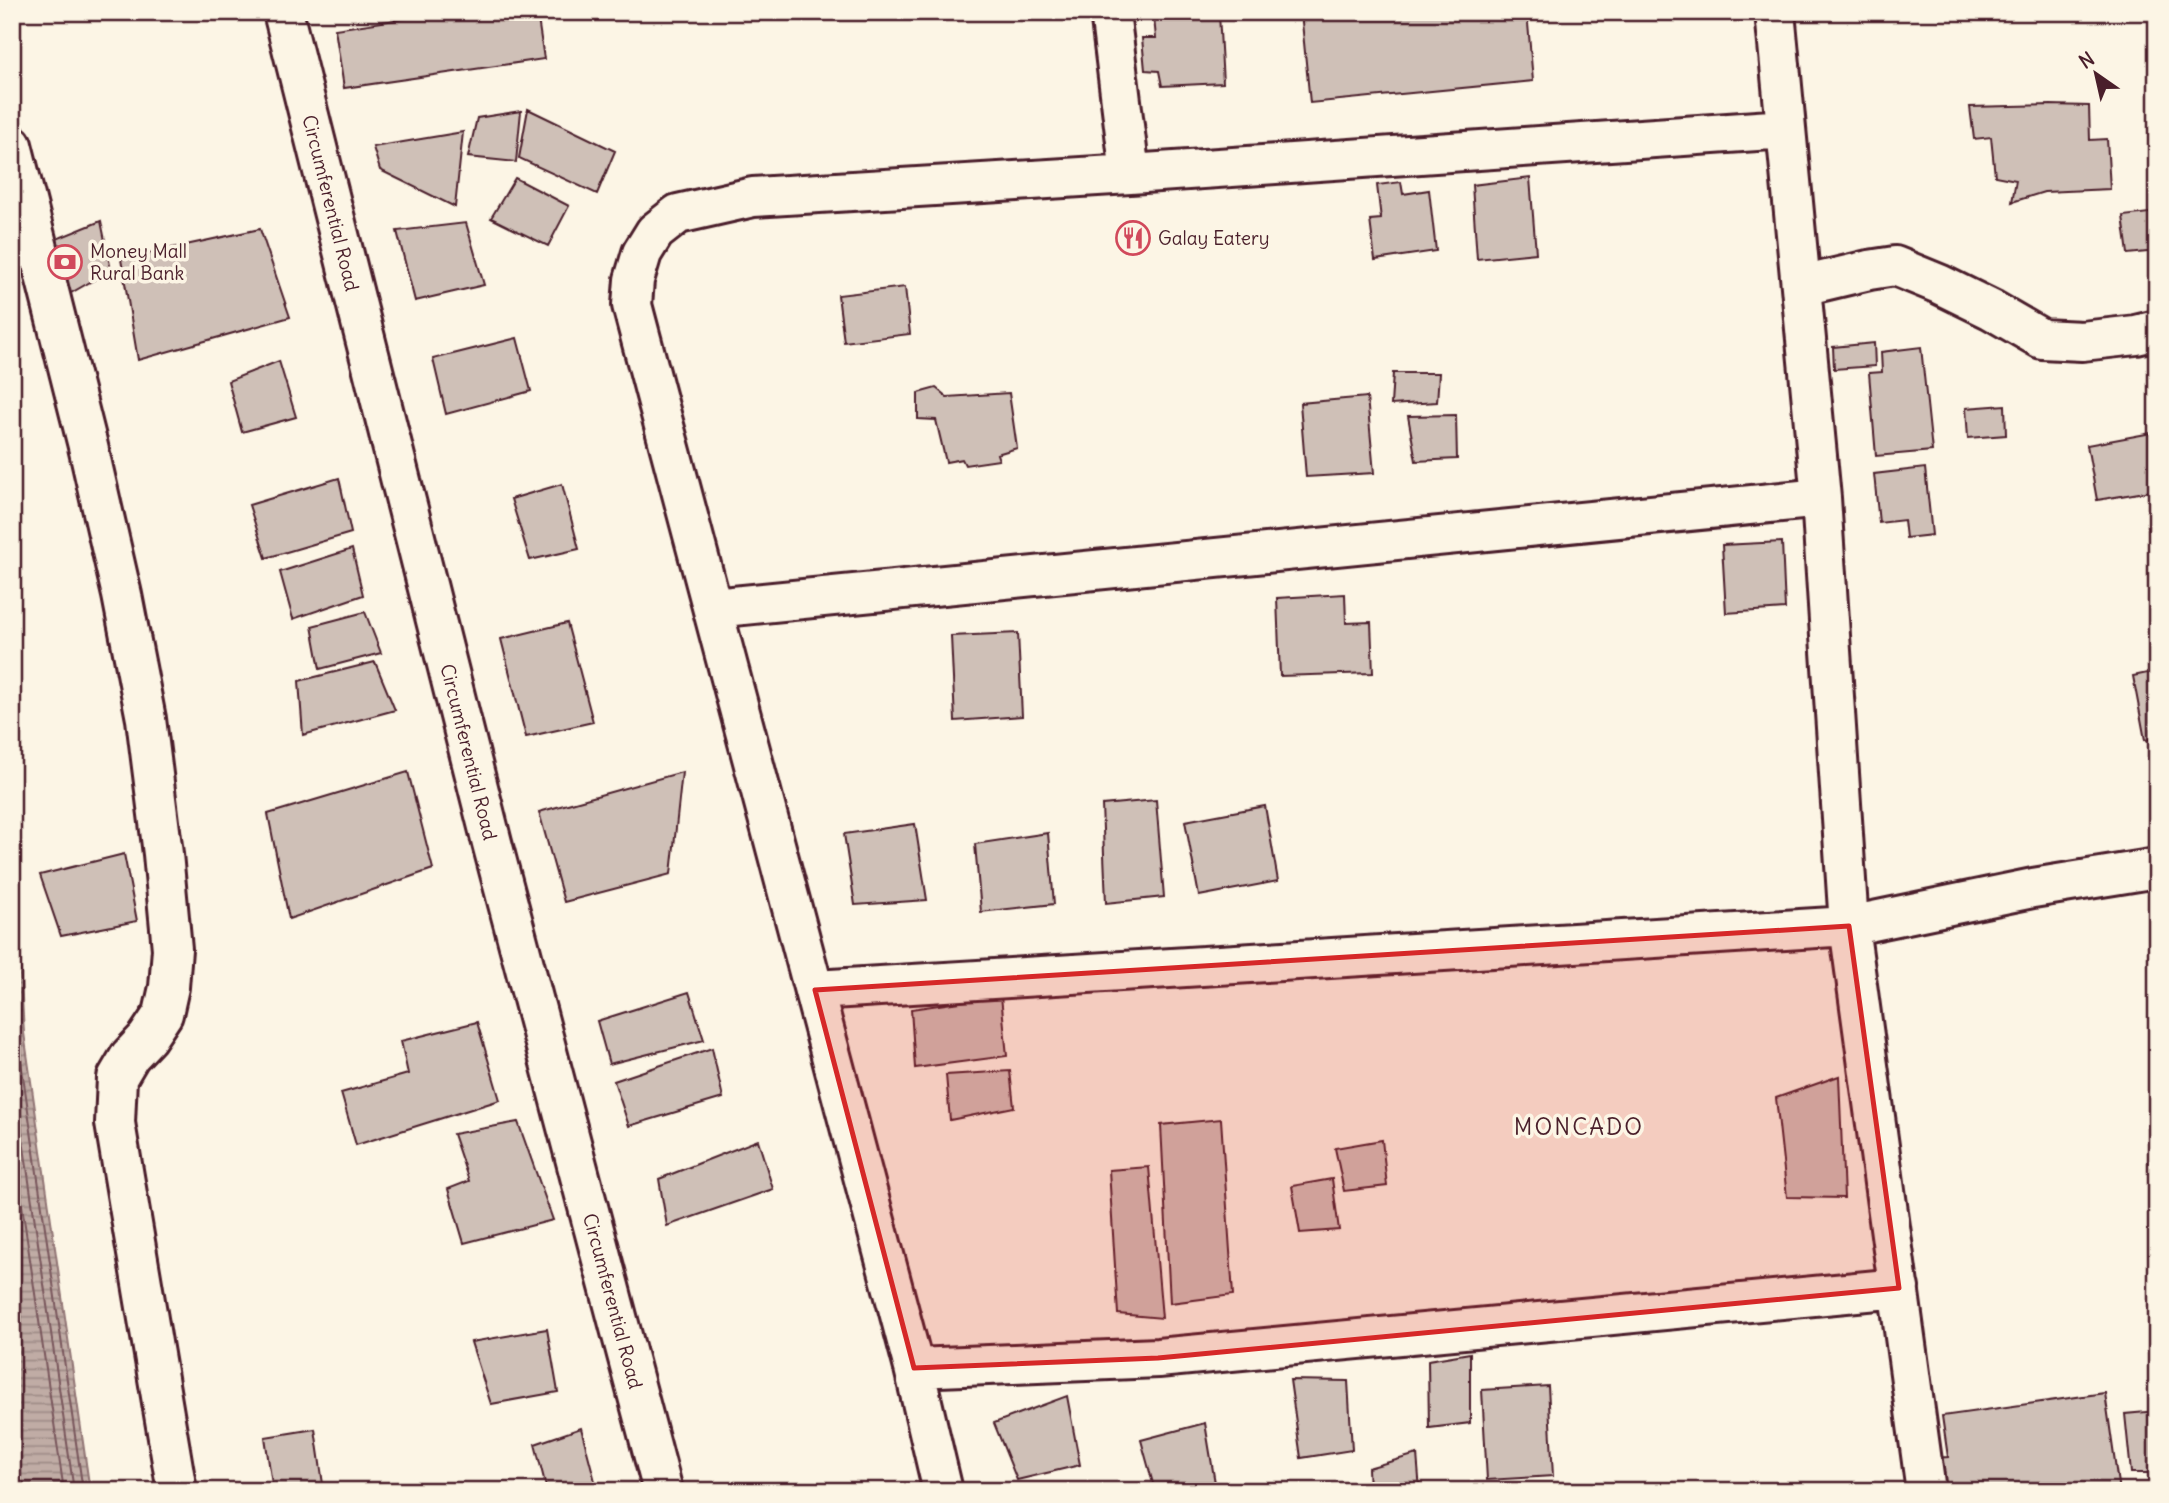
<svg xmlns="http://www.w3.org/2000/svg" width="2169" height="1503" font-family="Delius,sans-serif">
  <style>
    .water { fill: url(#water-rules); stroke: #917474; stroke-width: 2 }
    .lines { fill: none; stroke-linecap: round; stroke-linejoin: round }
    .shore { stroke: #79575c; stroke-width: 2 }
    .building { fill: #cfc0b7; stroke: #4a1f2b; stroke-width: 2 }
    .street-casing { stroke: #4a1f2b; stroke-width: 44 }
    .secondary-casing { stroke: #4a1f2b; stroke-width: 44 }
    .street { stroke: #fcf5e5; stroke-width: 38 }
    .secondary { stroke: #fcf5e5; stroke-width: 38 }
    .marked { fill: #d62828; fill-opacity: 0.2; stroke: #d62828; stroke-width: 5; stroke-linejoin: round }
    .labels { text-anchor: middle; stroke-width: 7; stroke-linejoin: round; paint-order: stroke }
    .street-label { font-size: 19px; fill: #4a1f2b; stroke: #fcf5e5 }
    .poi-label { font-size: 19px; fill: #4a1f2b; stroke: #fcf5e5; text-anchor: start }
    .quarter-label { font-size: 23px; letter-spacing: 2px; fill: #4a1f2b; stroke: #fcf5e5 }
  </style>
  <defs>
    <pattern id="water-rules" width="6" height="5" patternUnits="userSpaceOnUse" patternTransform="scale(1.75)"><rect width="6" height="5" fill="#c0aca5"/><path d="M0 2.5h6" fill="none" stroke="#9e8b87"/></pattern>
  </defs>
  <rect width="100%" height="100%" fill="#fcf5e5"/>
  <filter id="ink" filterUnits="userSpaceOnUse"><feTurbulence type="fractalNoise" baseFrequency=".0143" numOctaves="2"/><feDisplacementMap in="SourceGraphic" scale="14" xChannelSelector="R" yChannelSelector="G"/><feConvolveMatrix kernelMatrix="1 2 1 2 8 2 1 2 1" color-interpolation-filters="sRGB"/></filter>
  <g filter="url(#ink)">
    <path class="water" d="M12 825 24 1033 90 1491H12Z"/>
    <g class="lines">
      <path class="shore" d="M12 952 17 1034 83 1491
        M12 1064 74 1491
        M12 1137 64 1491"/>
    </g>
    <path class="building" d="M449 12H537L544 59 344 88 335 29Z
      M1301 12H1527L1533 81 1310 103Z
      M1219 14 1223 83 1162 86 1159 71 1145 70 1142 38H1156L1154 18Z
      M2051 105 2089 106 2090 140 2107 139 2110 189 2044 192 2012 202 2016 180 1995 176 1991 137 1974 139 1970 107Z
      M528 109 615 151 597 194 519 158Z
      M521 111 516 162 468 157 477 118Z
      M463 132 455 207 380 170 373 147Z
      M515 178 569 206 548 246 491 218Z
      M1530 178 1536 253 1477 259 1472 185Z
      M1401 182 1403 194 1429 190 1436 251 1375 260 1370 220 1381 219 1377 185Z
      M2157 212V251L2128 254 2123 216Z
      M101 221 111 270 64 297 54 240Z
      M466 223 484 285 415 301 397 231Z
      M260 229 290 317 138 360 121 259Z
      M905 287 910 334 844 342 838 295Z
      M517 338 531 391 446 414 433 359Z
      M1874 343 1875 366 1834 369 1833 347Z
      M1921 347 1932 451 1876 456 1869 373 1882 372 1881 352Z
      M279 361 296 417 242 432 228 381Z
      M1393 373H1439L1437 402 1391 405Z
      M936 388 947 397 1009 393 1017 448 997 454 999 460 965 465 962 459 946 462 936 420 918 419V393Z
      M1367 397 1374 473 1306 477 1300 403Z
      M2005 405 2006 435 1968 438 1966 408Z
      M1456 415 1457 459 1416 461 1408 416Z
      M2157 432V490L2097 500 2087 445Z
      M1925 468 1932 535 1906 538 1904 520 1879 523 1874 474Z
      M339 478 351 533 266 558 249 505Z
      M562 484 579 549 530 560 511 499Z
      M1782 542 1785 609 1726 613 1722 545Z
      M352 549 363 595 293 619 280 572Z
      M1345 594 1346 623 1371 622 1373 673 1280 676 1277 598Z
      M365 612 381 653 320 669 312 626Z
      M567 623 593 722 526 737 501 639Z
      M1018 633 1022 716 955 721 951 636Z
      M375 662 395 710 303 735 299 681Z
      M2157 671V738L2145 740 2133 676Z
      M408 772 433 869 289 919 268 814Z
      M682 772 671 874 564 902 539 812Z
      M1156 800 1164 897 1106 903 1102 805Z
      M1265 806 1278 881 1199 896 1185 821Z
      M915 824 927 900 855 905 844 834Z
      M1048 833 1054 904 981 912 975 844Z
      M124 854 137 921 61 936 40 875Z
      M689 992 704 1040 609 1064 597 1021Z
      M1001 996 1007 1056 915 1068 911 1009Z
      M477 1022 500 1100 356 1145 341 1093 408 1074 401 1041Z
      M712 1048 723 1098 629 1126 614 1081Z
      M1010 1071 1014 1107 950 1120 946 1075Z
      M1839 1076 1844 1198 1787 1197 1776 1098Z
      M1221 1119 1233 1295 1170 1303 1161 1125Z
      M518 1122 553 1220 464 1243 448 1189 469 1181 453 1134Z
      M758 1140 773 1189 667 1226 659 1179Z
      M1382 1140 1387 1186 1344 1191 1335 1148Z
      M1149 1167 1162 1318 1118 1314 1109 1170Z
      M1332 1179 1339 1230 1300 1233 1292 1186Z
      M547 1329 558 1392 491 1404 471 1342Z
      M1470 1353V1423L1429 1428 1428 1360Z
      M1290 1380 1348 1381 1352 1450 1301 1458Z
      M1548 1386 1553 1476 1487 1480 1482 1390Z
      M2105 1393 2119 1491H1938L1933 1458 1948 1457 1942 1416Z
      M1067 1396 1080 1465 1017 1480 994 1423Z
      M2157 1411V1473H2131L2125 1414Z
      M1205 1423 1215 1483 1155 1491 1141 1440Z
      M581 1428 596 1485 579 1491H547L535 1444Z
      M315 1429 324 1491H273L265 1437Z
      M1417 1454 1420 1491H1369L1368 1468Z"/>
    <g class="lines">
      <g class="street-casing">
        <path id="street" d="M1110 12 1130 174
          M1775 12 1821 498 1849 926 1926 1491
          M12 145 87 442 122 595 146 719 163 854 172 949 169 987 163 1014 147 1038 130 1056 117 1078 115 1123 177 1491
          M1802 286 1869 270 1895 266 1939 284 1992 310 2042 339 2082 341 2136 335 2157 330
          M713 608 1821 498
          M815 990 1849 926 2033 888 2157 868
          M914 1368 1158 1358 1899 1288
          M943 1491 914 1368 632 305 634 280 642 253 655 232 678 214 753 197 1130 174 1786 129"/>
      </g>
      <g class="secondary-casing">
        <path id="secondary" d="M283 12 492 843 663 1491"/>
      </g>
      <use href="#street" class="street"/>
      <use href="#secondary" class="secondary"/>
    </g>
  </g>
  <path class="marked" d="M1849 926 1899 1288 1158 1358 914 1368 815 990Z"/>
  <defs>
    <g id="restaurant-ring" transform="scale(1.75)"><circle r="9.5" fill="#fcf5e5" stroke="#d1495b" stroke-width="1.5"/><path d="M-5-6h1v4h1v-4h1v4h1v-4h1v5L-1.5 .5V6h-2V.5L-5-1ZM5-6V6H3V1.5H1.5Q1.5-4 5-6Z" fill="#d1495b"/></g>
    <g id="bank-ring" transform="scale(1.75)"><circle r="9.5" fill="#fcf5e5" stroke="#d1495b" stroke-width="1.5"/><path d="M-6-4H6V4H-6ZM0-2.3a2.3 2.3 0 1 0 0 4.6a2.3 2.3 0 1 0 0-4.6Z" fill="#d1495b"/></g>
  </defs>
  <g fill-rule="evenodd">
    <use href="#restaurant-ring" x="1133" y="238"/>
    <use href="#bank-ring" x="65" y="262"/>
  </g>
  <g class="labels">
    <g class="street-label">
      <text transform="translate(331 203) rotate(76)" y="7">Circumferential Road</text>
      <text transform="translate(469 752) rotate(76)" y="7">Circumferential Road</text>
      <text transform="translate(613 1301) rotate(75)" y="7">Circumferential Road</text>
    </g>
    <g class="poi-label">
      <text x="1158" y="245">Galay Eatery</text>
      <text x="90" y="258">Money Mall<tspan x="90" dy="22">Rural Bank</tspan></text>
    </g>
    <g class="quarter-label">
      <text x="1579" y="1135">MONCADO</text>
    </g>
  </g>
  <rect width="2169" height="1503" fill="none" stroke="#fcf5e5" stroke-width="42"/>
  <rect x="21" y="21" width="2127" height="1461" fill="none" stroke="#4a1f2b" stroke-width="2.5" filter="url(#ink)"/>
  <g transform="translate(2096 74) rotate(326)" stroke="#fcf5e5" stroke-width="5" paint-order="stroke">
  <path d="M0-5L12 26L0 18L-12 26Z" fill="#4a1f2b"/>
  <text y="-10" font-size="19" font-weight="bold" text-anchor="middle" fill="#4a1f2b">N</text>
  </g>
</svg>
